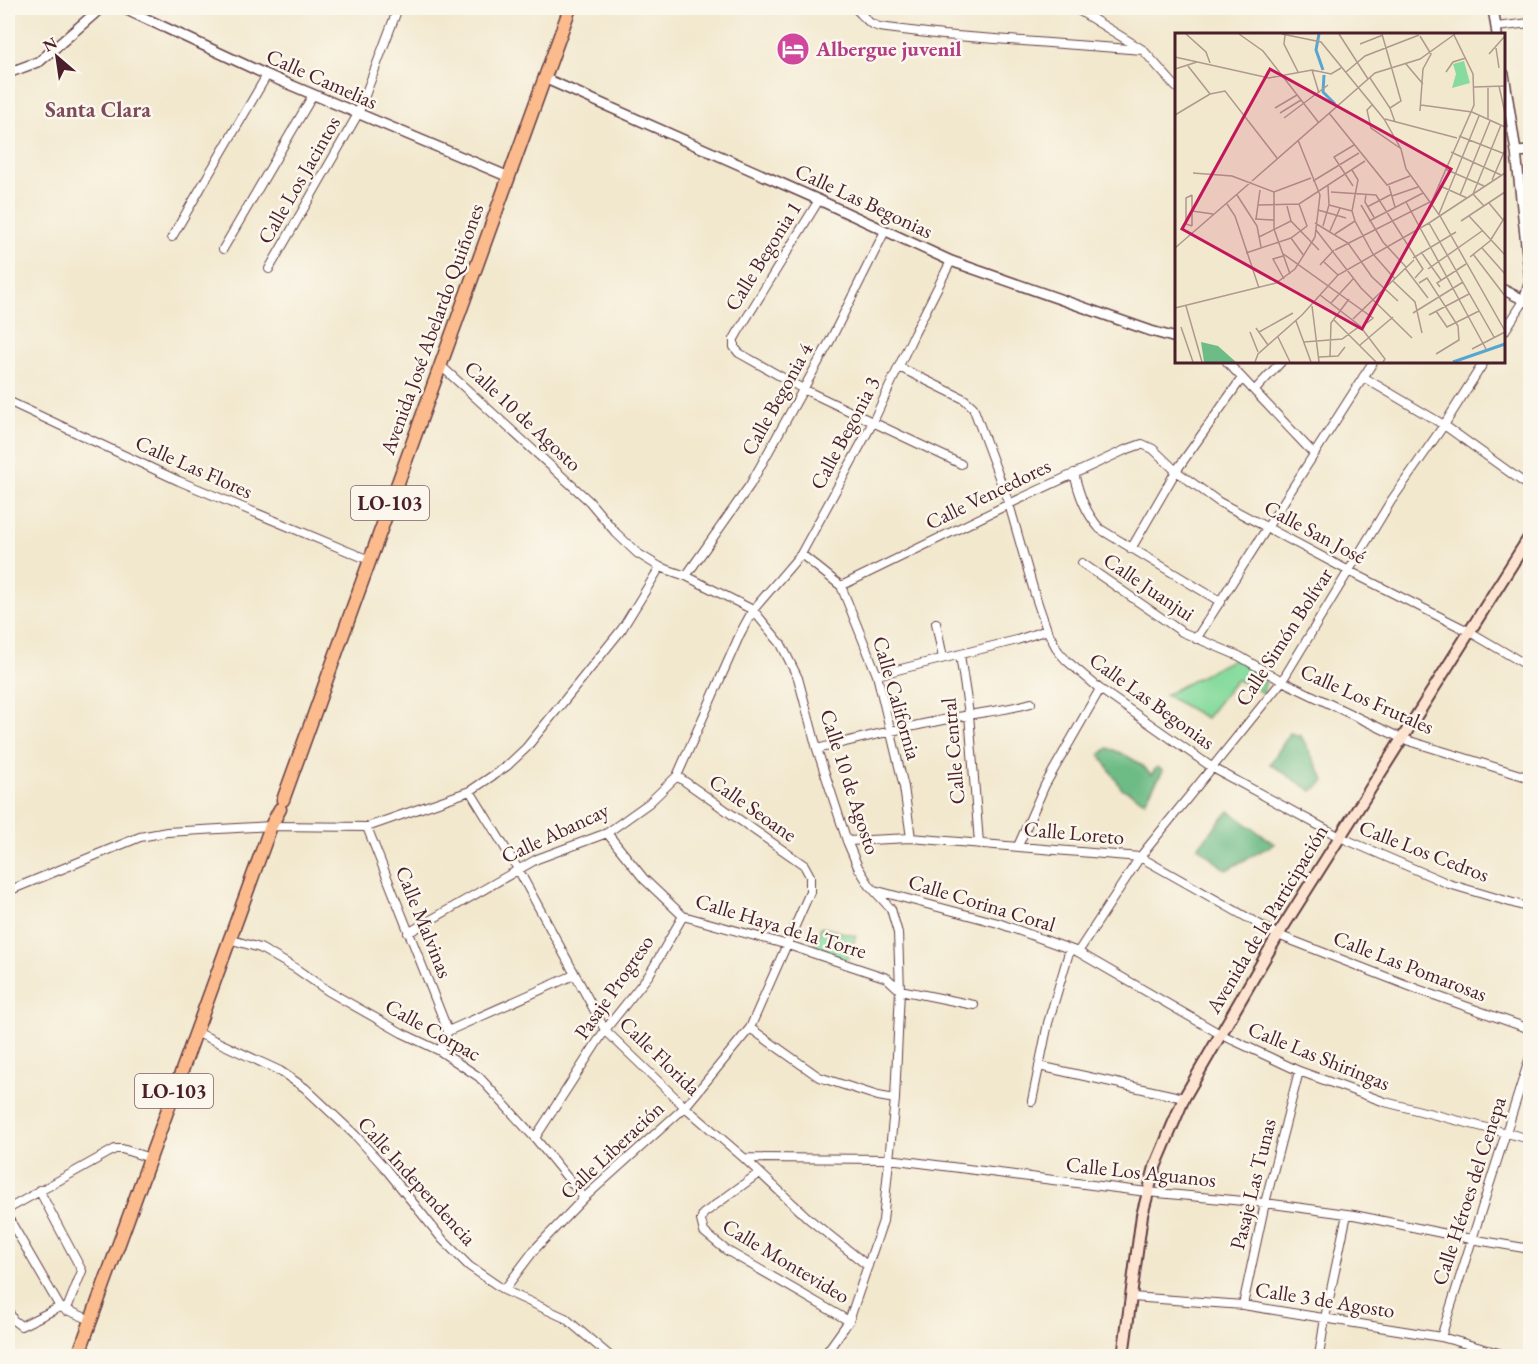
<svg xmlns="http://www.w3.org/2000/svg" width="1538" height="1364" font-family="'EB Garamond',serif">
  <style>
    .green { fill: #87db9e; stroke: #687d64; stroke-width: 1.5 }
    .forest { fill: #6dbb85; stroke: #5c6d58; stroke-width: 1.5 }
    .lines { fill: none; stroke-linecap: round; stroke-linejoin: round }
    .minor-casing { stroke: #633d43; stroke-width: 10 }
    .tertiary-casing { stroke: #633d43; stroke-width: 12 }
    .secondary-casing { stroke: #633d43; stroke-width: 14 }
    .primary-casing { stroke: #633d43; stroke-width: 15 }
    .minor { stroke: #fff; stroke-width: 8 }
    .tertiary { stroke: #fff; stroke-width: 9 }
    .secondary { stroke: #fde4d1; stroke-width: 10 }
    .primary { stroke: #fbbb8d; stroke-width: 12 }
    .labels { text-anchor: middle; stroke-width: 5; stroke-linejoin: round; paint-order: stroke }
    .shield { fill: #fbf7ec; stroke: #7f6065; stroke-width: 1.5 }
    .shield-label { font-size: 20px; font-weight: bold; fill: #4a1f2b }
    .hotel-label { font-size: 21px; font-weight: bold; fill: #b23c85; stroke: #fbf7ec; text-anchor: start }
    .street-label { font-size: 21px; fill: #4a1f2b; stroke: #fbf7ec }
    .neighbourhood-label { font-size: 22px; font-weight: bold; fill: #7e4b5c; stroke: #fbf7ec }
    .inset-river { fill: none; stroke: #58a5d1; stroke-width: 3 }
    .inset-road { fill: none; stroke: #af988d; stroke-width: 1.5 }
    .view { fill: #c2185b; fill-opacity: 0.15; stroke: #c2185b; stroke-width: 3 }
    .inset-edge { fill: none; stroke: #4a1f2b; stroke-width: 3 }
  </style>
  <rect width="100%" height="100%" fill="#fbf7ec"/>
  <filter id="ink" filterUnits="userSpaceOnUse"><feTurbulence type="fractalNoise" baseFrequency=".0167" numOctaves="2"/><feDisplacementMap in="SourceGraphic" scale="12" xChannelSelector="R" yChannelSelector="G"/><feConvolveMatrix kernelMatrix="1 2 1 2 8 2 1 2 1" color-interpolation-filters="sRGB"/></filter>
  <filter id="wash" filterUnits="userSpaceOnUse"><feTurbulence type="fractalNoise" baseFrequency=".008" numOctaves="4" result="noise"/><feDisplacementMap in="SourceGraphic" scale="24" xChannelSelector="R" yChannelSelector="G"/><feGaussianBlur stdDeviation="1.35" result="paint"/><feColorMatrix in="noise" values="0 0 0 0 0 0 0 0 0 0 0 0 0 0 0 0 0 1.4 0 .05"/><feComposite in="paint" operator="in"/></filter>
  <g filter="url(#wash)">
    <rect width="100%" height="100%" fill="#f2e8ce"/>
    <path class="green" d="M1235 658 1266 678 1263 694 1250 684 1236 680 1206 718 1165 695Z
      M821 927 856 936 847 960 821 955 813 950Z"/>
    <path class="forest" d="M1290 733 1301 736 1325 781 1312 791 1270 764Z
      M1108 748C1125 754 1139 761 1151 775L1157 767 1163 771 1145 801 1121 788 1100 755Z
      M1229 811 1274 844 1226 870 1198 847Z"/>
  </g>
  <g filter="url(#ink)">
    <g class="lines">
      <g class="minor-casing">
        <path id="minor" d="M855 8 870 23 879 27 943 35 1143 50
          M1075 8 1143 50 1176 87
          M1496 27 1530 23
          M819 200 738 332 734 339V347L739 353 803 389 961 464
          M172 237 267 75
          M223 249 313 95
          M269 269 358 114 398 8
          M1504 332 1524 301
          M1227 362 1314 454
          M440 365 589 501 616 533 637 553 660 567 686 576 753 610 781 644 798 678 817 749 847 841 858 867 870 886 891 909 898 933 900 990 895 1099 883 1221 849 1321 824 1356
          M899 367 964 399 973 407 1009 504 1035 595 1047 630 1058 651 1067 661 1100 689 1213 768 1340 837 1449 884 1530 908
          M1363 377 1444 425 1530 487
          M1255 390 1281 362
          M8 401 179 481 369 560
          M1074 473C1079 494 1085 512 1100 529L1221 602
          M1131 549 1176 471 1242 378
          M801 554 841 586 877 675 904 787 911 838
          M1082 563 1182 632 1239 656 1282 681 1361 719 1403 739 1530 778
          M686 576 750 485 830 341 885 231
          M841 586 1009 504 1125 450 1142 444 1153 449 1176 471 1219 502 1349 571 1470 632 1530 667
          M936 623 943 658
          M1196 639 1373 362
          M960 655 969 714 979 843
          M877 675 1017 640 1047 630
          M817 749C864 737 911 726 958 717 983 712 1007 710 1031 703
          M470 791 518 869 605 1030 685 1107 744 1158 809 1219 868 1266
          M367 827 448 1031
          M607 833 644 879 683 916 788 945 887 978 900 990 974 1005
          M847 841 911 838 1140 857 1278 935 1417 989 1530 1029
          M1018 846 1045 785 1100 689
          M874 890 998 923 1078 952 1220 1034 1299 1071 1385 1102 1530 1139
          M8 891 140 837 167 832 271 826 367 827 470 791 507 766 526 748 622 629 660 567
          M408 933 537 859 607 833 649 803 677 776 741 632 753 610 801 554 872 424 914 334 951 261
          M229 939 260 948 295 968 328 991 402 1033 440 1051 479 1077 535 1138 584 1198
          M1078 952 1140 857 1282 681 1391 501 1444 425 1484 362
          M750 1028 819 1077 878 1096 895 1099
          M196 1032 280 1071 305 1088 356 1136 385 1168 443 1240 469 1266 504 1290 565 1318 610 1356
          M440 1051 448 1031 574 975
          M1039 1066 1184 1098
          M1032 1101 1048 1023 1070 949
          M535 1138 605 1030 649 975 683 916
          M744 1158 889 1159 1147 1192 1265 1203 1354 1215 1471 1239 1530 1249
          M759 1173 703 1214 701 1220 704 1232 726 1250 849 1321
          M39 1190 82 1271 66 1311
          M8 1209 115 1149H122L150 1158
          M8 1217 60 1307 91 1320
          M504 1290 535 1249 584 1198 685 1107 750 1028 810 892V876L804 865 677 776
          M1132 1297 1243 1305 1441 1337 1510 1356
          M1243 1305 1265 1203 1299 1071
          M8 1310 13 1320 21 1326 60 1307
          M1441 1337 1530 1057
          M1319 1356 1325 1318 1347 1214"/>
      </g>
      <g class="tertiary-casing">
        <path id="tertiary" d="M123 8 267 75 509 177
          M1493 8 1497 34
          M8 73 40 61 101 8
          M1504 74 1516 152 1530 281 1524 301
          M544 78 819 200 951 261 1151 331 1176 338
          M1516 152 1530 151
          M1504 290 1530 303"/>
      </g>
      <g class="secondary-casing">
        <path id="secondary" d="M1123 1356 1142 1215 1155 1167 1184 1098 1278 935 1530 536"/>
      </g>
      <g class="primary-casing">
        <path id="primary" d="M283 800 570 8
          M78 1356 271 826 280 809"/>
      </g>
      <use href="#minor" class="minor"/>
      <use href="#tertiary" class="tertiary"/>
      <use href="#secondary" class="secondary"/>
      <use href="#primary" class="primary"/>
    </g>
  </g>
  <defs>
    <g id="hotel-disc" transform="scale(1.725)"><circle r="9.5" fill="#d1479c" stroke="#fbf7ec"/><path d="M-6-4.5h1.5V1H6V5H4.5V3h-9V5H-6ZM-4 0a1.8 1.8 0 1 1 3.6 0ZM.5 0V-2.5h3Q6-2.5 6 0Z" fill="#fff"/></g>
  </defs>
  <g fill-rule="evenodd">
    <use href="#hotel-disc" x="793" y="49"/>
  </g>
  <g class="labels">
    <g class="shield">
      <rect x="351" y="486" width="78" height="34" rx="4.5"/>
      <rect x="135" y="1074" width="78" height="34" rx="4.5"/>
    </g>
    <g class="shield-label">
      <text x="390" y="510">LO-103</text>
      <text x="174" y="1098">LO-103</text>
    </g>
    <g class="hotel-label">
      <text x="816" y="56">Albergue juvenil</text>
    </g>
    <g class="street-label">
      <text transform="translate(322 79) rotate(24)" y="7">Calle Camelias</text>
      <text transform="translate(299 180) rotate(-60)" y="7">Calle Los Jacintos</text>
      <text transform="translate(864 201) rotate(25)" y="7">Calle Las Begonias</text>
      <text transform="translate(763 256) rotate(-58)" y="7">Calle Begonia 1</text>
      <text transform="translate(432 329) rotate(-70)" y="7">Avenida José Abelardo Quiñones</text>
      <text transform="translate(777 399) rotate(-61)" y="7">Calle Begonia 4</text>
      <text transform="translate(523 416) rotate(43)" y="7">Calle 10 de Agosto</text>
      <text transform="translate(845 433) rotate(-62)" y="7">Calle Begonia 3</text>
      <text transform="translate(194 467) rotate(24)" y="7">Calle Las Flores</text>
      <text transform="translate(988 494) rotate(-26)" y="7">Calle Vencedores</text>
      <text transform="translate(1315 532) rotate(28)" y="7">Calle San José</text>
      <text transform="translate(1149 587) rotate(34)" y="7">Calle Juanjui</text>
      <text transform="translate(1284 637) rotate(-57)" y="7">Calle Simón Bolívar</text>
      <text transform="translate(897 698) rotate(74)" y="7">Calle California</text>
      <text transform="translate(1367 699) rotate(24)" y="7">Calle Los Frutales</text>
      <text transform="translate(1152 701) rotate(36)" y="7">Calle Las Begonias</text>
      <text transform="translate(953 751) rotate(-95)" y="7">Calle Central</text>
      <text transform="translate(850 782) rotate(72)" y="7">Calle 10 de Agosto</text>
      <text transform="translate(753 808) rotate(35)" y="7">Calle Seoane</text>
      <text transform="translate(555 833) rotate(-25)" y="7">Calle Abancay</text>
      <text transform="translate(1074 833) rotate(5)" y="7">Calle Loreto</text>
      <text transform="translate(1424 851) rotate(21)" y="7">Calle Los Cedros</text>
      <text transform="translate(982 903) rotate(17)" y="7">Calle Corina Coral</text>
      <text transform="translate(1267 919) rotate(-59)" y="7">Avenida de la Participación</text>
      <text transform="translate(424 922) rotate(68)" y="7">Calle Malvinas</text>
      <text transform="translate(781 926) rotate(17)" y="7">Calle Haya de la Torre</text>
      <text transform="translate(1410 966) rotate(21)" y="7">Calle Las Pomarosas</text>
      <text transform="translate(614 987) rotate(-55)" y="7">Pasaje Progreso</text>
      <text transform="translate(433 1030) rotate(29)" y="7">Calle Corpac</text>
      <text transform="translate(660 1056) rotate(44)" y="7">Calle Florida</text>
      <text transform="translate(1319 1056) rotate(22)" y="7">Calle Las Shiringas</text>
      <text transform="translate(612 1150) rotate(-43)" y="7">Calle Liberación</text>
      <text transform="translate(1141 1172) rotate(6)" y="7">Calle Los Aguanos</text>
      <text transform="translate(417 1181) rotate(48)" y="7">Calle Independencia</text>
      <text transform="translate(1253 1184) rotate(-76)" y="7">Pasaje Las Tunas</text>
      <text transform="translate(1469 1191) rotate(-72)" y="7">Calle Héroes del Cenepa</text>
      <text transform="translate(786 1261) rotate(31)" y="7">Calle Montevideo</text>
      <text transform="translate(1325 1300) rotate(9)" y="7">Calle 3 de Agosto</text>
    </g>
    <g class="neighbourhood-label">
      <text x="98" y="117">Santa Clara</text>
    </g>
  </g>
  <g transform="translate(1175 33)">
    <rect width="330" height="330" fill="#f2e8ce"/>
    <path d="M289 28 295 50 277 55 281 41 278 31Z" fill="#87db9e"/>
    <path d="M26 309 43 313 61 329H29Z" fill="#6dbb85"/>
    <path class="inset-river" d="M144 1 141 17 148 37M149 42 148 59 160 71M278 329 330 311"/>
    <path class="inset-road" d="M11 1 31 19 35 30M64 1 88 18 144 90M107 1 146 9 209 86 226 116 231 136 265 183 330 298M164 1 193 46M207 1 226 68 215 75M110 2 109 11 123 39M245 3 256 21 248 36 245 78M185 11 208 2M321 15 324 35M314 21 330 3M0 24 94 45 137 37 156 41 166 35M231 31 248 51M13 33 35 61M0 36 22 29M137 37 144 60M171 39 190 23 244 2M271 39 278 29 291 25M195 45 215 75 220 89M324 53 330 80M299 54 330 53M313 54V87M198 71 192 77 196 95 225 115M246 72 297 79 330 94M100 75 122 62M105 80 126 67M154 80 212 152 235 143M0 82 35 61 50 58 102 125M109 85 153 52M210 86 282 105M284 103 330 121M276 119 326 142M270 136 309 153M177 137 183 147 177 178 180 188 198 221 220 246M18 140 57 143 99 159 136 145M317 147 330 117M77 148 200 40 245 26 280 1M138 148 184 120M263 152 292 165M178 153 159 124 179 112M214 153 220 174M99 159V196L115 241M156 159 201 162 248 236 240 245M191 161 190 169 200 186M17 162 11 165V191L17 193M17 162V193M62 162 82 193 86 214M285 162 315 88M217 163 243 154M231 169 311 316M314 170 328 187M52 171 60 183 84 255M83 172 124 171 190 128M154 172 177 178M186 172 208 209 231 234M112 173 116 188 144 217M309 173 298 161 326 92M192 174 217 161M143 177 171 185M17 178 38 181M264 181 304 83M294 183 330 222M80 186 99 187M81 186 85 157M194 188 248 160M286 188 330 159M140 190 173 210 197 244 223 268M254 190 319 304M148 193 154 172 153 153M141 197 186 255 237 305M155 198 165 175M160 201 180 188M84 204 116 188M116 205 129 223M315 208 330 184M0 215 76 149M307 215 330 241M160 217 257 168 299 72 298 41 279 2M246 219 266 247M71 220 116 205 132 193 124 171M107 220 198 285 192 290M298 221 330 263M108 223 98 226 109 246M295 224 315 208M238 225 281 199M149 229 163 242M145 232 159 217M230 235 253 265M253 236 307 198M218 248 240 269 247 300M244 250 252 245 283 293 284 307 261 321M265 254 262 250 291 231M145 262 185 293 210 326 208 329M156 270 178 246M11 273 27 329M137 273 144 329M0 275 101 250 120 236 140 204 145 162 123 107M261 278 272 294 304 278M238 280 288 249M254 282 294 261M178 286 239 227M159 287 201 329M121 288 136 329M6 294 18 329M81 295 93 312M75 299 83 319M84 299 118 280M103 304 115 329M129 309 167 306 185 293M185 312 218 284M297 316 330 299M144 324 163 323 170 314M155 324 156 290 174 266M80 329 83 321 127 282 163 242 254 190 330 140"/>
    <path class="view" d="M95 36 276 136 187 296 7 196Z"/>
    <rect width="330" height="330" class="inset-edge"/>
  </g>
  <rect width="1538" height="1364" fill="none" stroke="#fbf7ec" stroke-width="30"/>
  <g transform="translate(57 57) rotate(331)" stroke="#fbf7ec" stroke-width="4.5" paint-order="stroke">
  <path d="M0-4.5L10 22L0 15L-10 22Z" fill="#4a1f2b"/>
  <text y="-9" font-size="16" font-weight="bold" text-anchor="middle" fill="#4a1f2b">N</text>
  </g>
</svg>
